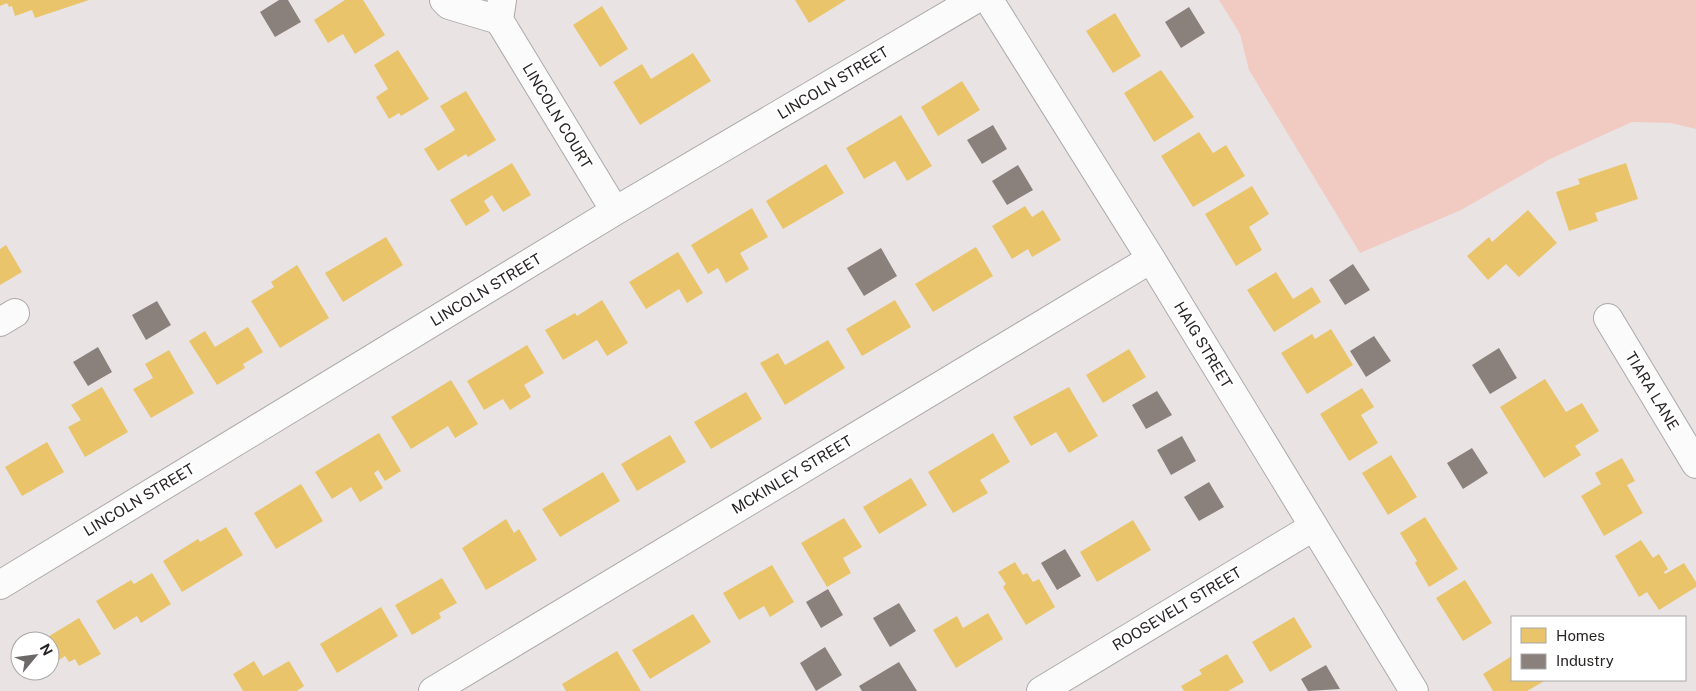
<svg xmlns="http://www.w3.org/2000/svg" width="1696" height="691" font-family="'Public Sans',sans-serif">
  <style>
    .green { fill: #f1cac2 }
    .homes { fill: #e9c46a }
    .industry { fill: #8a817c }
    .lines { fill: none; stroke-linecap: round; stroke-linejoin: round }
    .minor-casing { stroke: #aca9a9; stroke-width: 30 }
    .minor { stroke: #fcfbfb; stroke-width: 28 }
    .labels { text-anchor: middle; stroke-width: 5; stroke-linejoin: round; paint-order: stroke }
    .street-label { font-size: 15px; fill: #282524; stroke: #fff }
  </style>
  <rect width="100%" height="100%" fill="#e9e4e3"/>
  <path class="green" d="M1219 0H1696V129L1671 123 1632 122 1550 159 1461 210 1360 253 1249 70 1240 34Z"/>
  <path class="homes" d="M0 0H89L35 18 32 10 15 16 12 6 9 7 7 3 0 6Z
    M345 0H363L385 35 355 54 343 34 328 43 314 20Z
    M795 0H846L809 23Z
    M602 6 628 49 600 67 573 25Z
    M1115 13 1141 56 1113 73 1086 31Z
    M398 50 429 99 401 116 399 113 389 119 376 97 388 89 374 65Z
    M693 53 711 81 640 125 613 82 642 64 651 79Z
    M1161 70 1194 117 1154 142 1124 93Z
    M962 81 980 110 938 136 921 107Z
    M466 91 496 140 468 157 466 154 438 171 424 149 455 130 440 106Z
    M901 115 932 166 907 181 895 161 864 179 846 148Z
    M1199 132 1213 153 1226 145 1245 176 1193 207 1161 156Z
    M512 163 531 195 503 212 492 195 484 201 490 211 466 226 450 200Z
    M1626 163 1638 199 1595 213 1598 221 1569 231 1556 192 1580 184 1578 179Z
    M826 164 844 193 783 229 766 201Z
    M1252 186 1269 214 1249 227 1262 250 1236 266 1205 214Z
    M1025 206 1032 217 1043 210 1061 240 1032 257 1028 249 1012 259 992 226Z
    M752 208 768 237 740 253 749 269 726 283 718 268 708 274 691 245Z
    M1528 210 1557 243 1519 277 1506 264 1488 280 1467 256 1489 237 1492 242Z
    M386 237 403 265 343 302 325 273Z
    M6 245 22 272 0 285V249Z
    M976 247 993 276 933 312 915 284Z
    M678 252 703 293 687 303 679 289 646 309 629 282Z
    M297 265 329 318 280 348 251 301 274 287 271 282Z
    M1276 272 1293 299 1312 287 1321 302 1274 332 1247 290Z
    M602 300 628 343 607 356 597 340 563 360 545 330 575 313 577 316Z
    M895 300 911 327 862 356 846 329Z
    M248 327 263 352 243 364 245 368 217 385 189 341 205 331 215 347Z
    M1331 329 1353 365 1307 394 1281 353 1312 334 1315 339Z
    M828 340 845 368 785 405 760 363 778 353 785 365Z
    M527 345 544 373 524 385 531 397 510 410 503 399 484 410 467 381Z
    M1129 349 1146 377 1103 403 1086 375Z
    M169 350 194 393 151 418 133 389 153 378 145 364Z
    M1545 379 1566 412 1582 403 1599 431 1575 446 1581 455 1544 478 1500 407Z
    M451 380 478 424 455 438 448 426 411 449 391 417Z
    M102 387 128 432 85 457 68 427 81 420 71 405Z
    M1069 387 1098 436 1069 453 1056 432 1031 446 1013 417Z
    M1362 388 1374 407 1361 415 1378 443 1349 461 1320 414Z
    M746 392 762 419 711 449 694 422Z
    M379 433 401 471 385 481 378 470 374 473 383 488 360 502 351 487 332 499 315 472Z
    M993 433 1010 462 980 480 988 493 953 513 928 472Z
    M670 435 686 462 637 491 621 464Z
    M47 442 64 472 22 496 5 467Z
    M1391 455 1417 497 1388 515 1362 473Z
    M1622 458 1635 481 1627 485 1643 513 1604 536 1581 496 1601 484 1595 473Z
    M603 472 620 501 560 537 542 509Z
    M911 478 927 505 879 534 863 507Z
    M301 484 323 521 276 549 254 513Z
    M1425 517 1458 569 1429 587 1415 563 1417 561 1400 533Z
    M844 518 862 547 843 558 851 573 827 587 801 543Z
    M506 519 514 533 519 529 537 560 486 590 462 548Z
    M1133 520 1151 550 1097 582 1080 552Z
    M226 527 243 555 182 592 163 561 198 539 200 542Z
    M1641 540 1653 558 1659 554 1668 569 1664 572 1665 574 1684 563 1696 582V587L1659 610 1647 592 1639 597 1615 556Z
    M1015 562 1023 575 1027 573 1033 582 1039 579 1055 607 1026 625 1003 587 1006 584 998 572Z
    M772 565 794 602 770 617 764 606 739 620 723 593Z
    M152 573 171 604 141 623 137 616 114 630 96 601 131 580 134 584Z
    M442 578 457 603 439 613 441 618 412 635 395 605Z
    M1465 580 1492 623 1463 641 1436 598Z
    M381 607 398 636 337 673 320 644Z
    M988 613 1003 639 956 668 933 630 957 616 963 628Z
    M693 614 711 642 650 679 632 650Z
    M1294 617 1312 647 1270 672 1252 642Z
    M79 618 101 654 79 666 75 659 69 662 65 656 50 666V641H41Z
    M617 651 641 691H566L562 684Z
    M1227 654 1244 682 1228 691H1184L1181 686 1202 674 1199 670Z
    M1512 656V680H1546L1527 691H1493L1483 674Z
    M254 661 263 676 289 661 304 686 297 691H243L233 674Z"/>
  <path class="industry" d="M279 0H288L301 22 275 37 260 12Z
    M1189 7 1205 33 1181 48 1165 22Z
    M993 125 1007 149 982 164 967 140Z
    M1018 165 1033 190 1007 205 992 181Z
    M881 248 897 276 864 296 847 268Z
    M1353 264 1370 290 1345 305 1329 280Z
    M157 301 171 325 146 340 132 315Z
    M1374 336 1391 361 1366 377 1350 351Z
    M98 347 112 372 88 386 73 362Z
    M1499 348 1517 378 1490 394 1472 365Z
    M1157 391 1172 415 1146 429 1132 405Z
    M1182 436 1196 461 1171 475 1157 450Z
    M1472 448 1488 473 1463 489 1447 463Z
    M1209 482 1224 507 1199 521 1184 497Z
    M1065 549 1081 576 1057 590 1041 563Z
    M828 589 843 615 821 628 806 602Z
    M899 603 916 631 890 647 873 618Z
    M825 647 842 675 816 691 800 663Z
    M899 662 917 691H862L859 686Z
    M1326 665 1340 689 1308 691 1301 679Z"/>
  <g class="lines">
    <g class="minor-casing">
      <path id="minor" d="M444 0 449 5 499 20
        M502 0 499 20 615 211
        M989 0 1151 259 1414 691
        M1608 318 1696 464
        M0 322 15 313
        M0 585 615 211 974 0
        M433 691 1151 259
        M1041 691 1313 527"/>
    </g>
    <use href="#minor" class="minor"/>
  </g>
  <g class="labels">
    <g class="street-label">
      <text transform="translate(833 83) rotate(-31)" y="5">LINCOLN STREET</text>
      <text transform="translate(557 116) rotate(59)" y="5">LINCOLN COURT</text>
      <text transform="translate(486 290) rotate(-31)" y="5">LINCOLN STREET</text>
      <text transform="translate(1203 345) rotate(59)" y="5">HAIG STREET</text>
      <text transform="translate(1652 391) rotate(59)" y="5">TIARA LANE</text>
      <text transform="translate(792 475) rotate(-31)" y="5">MCKINLEY STREET</text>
      <text transform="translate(139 500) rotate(-31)" y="5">LINCOLN STREET</text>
      <text transform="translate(1177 609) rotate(-31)" y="5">ROOSEVELT STREET</text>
    </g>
  </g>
  <rect x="1511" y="616" width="175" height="65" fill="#ffffff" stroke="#a9a8a7"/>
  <rect x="1521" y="628" width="25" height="15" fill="#e9c46a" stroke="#a9a8a7"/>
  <text x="1556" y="641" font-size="15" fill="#282524">Homes</text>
  <rect x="1521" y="654" width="25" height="15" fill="#8a817c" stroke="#a9a8a7"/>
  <text x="1556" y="666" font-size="15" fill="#282524">Industry</text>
  <g transform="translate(35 656) rotate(61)"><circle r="24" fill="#ffffff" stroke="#a9a8a7"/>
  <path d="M0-4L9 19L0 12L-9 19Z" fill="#6c6867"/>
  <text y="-8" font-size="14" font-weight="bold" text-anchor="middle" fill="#282524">N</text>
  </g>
</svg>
